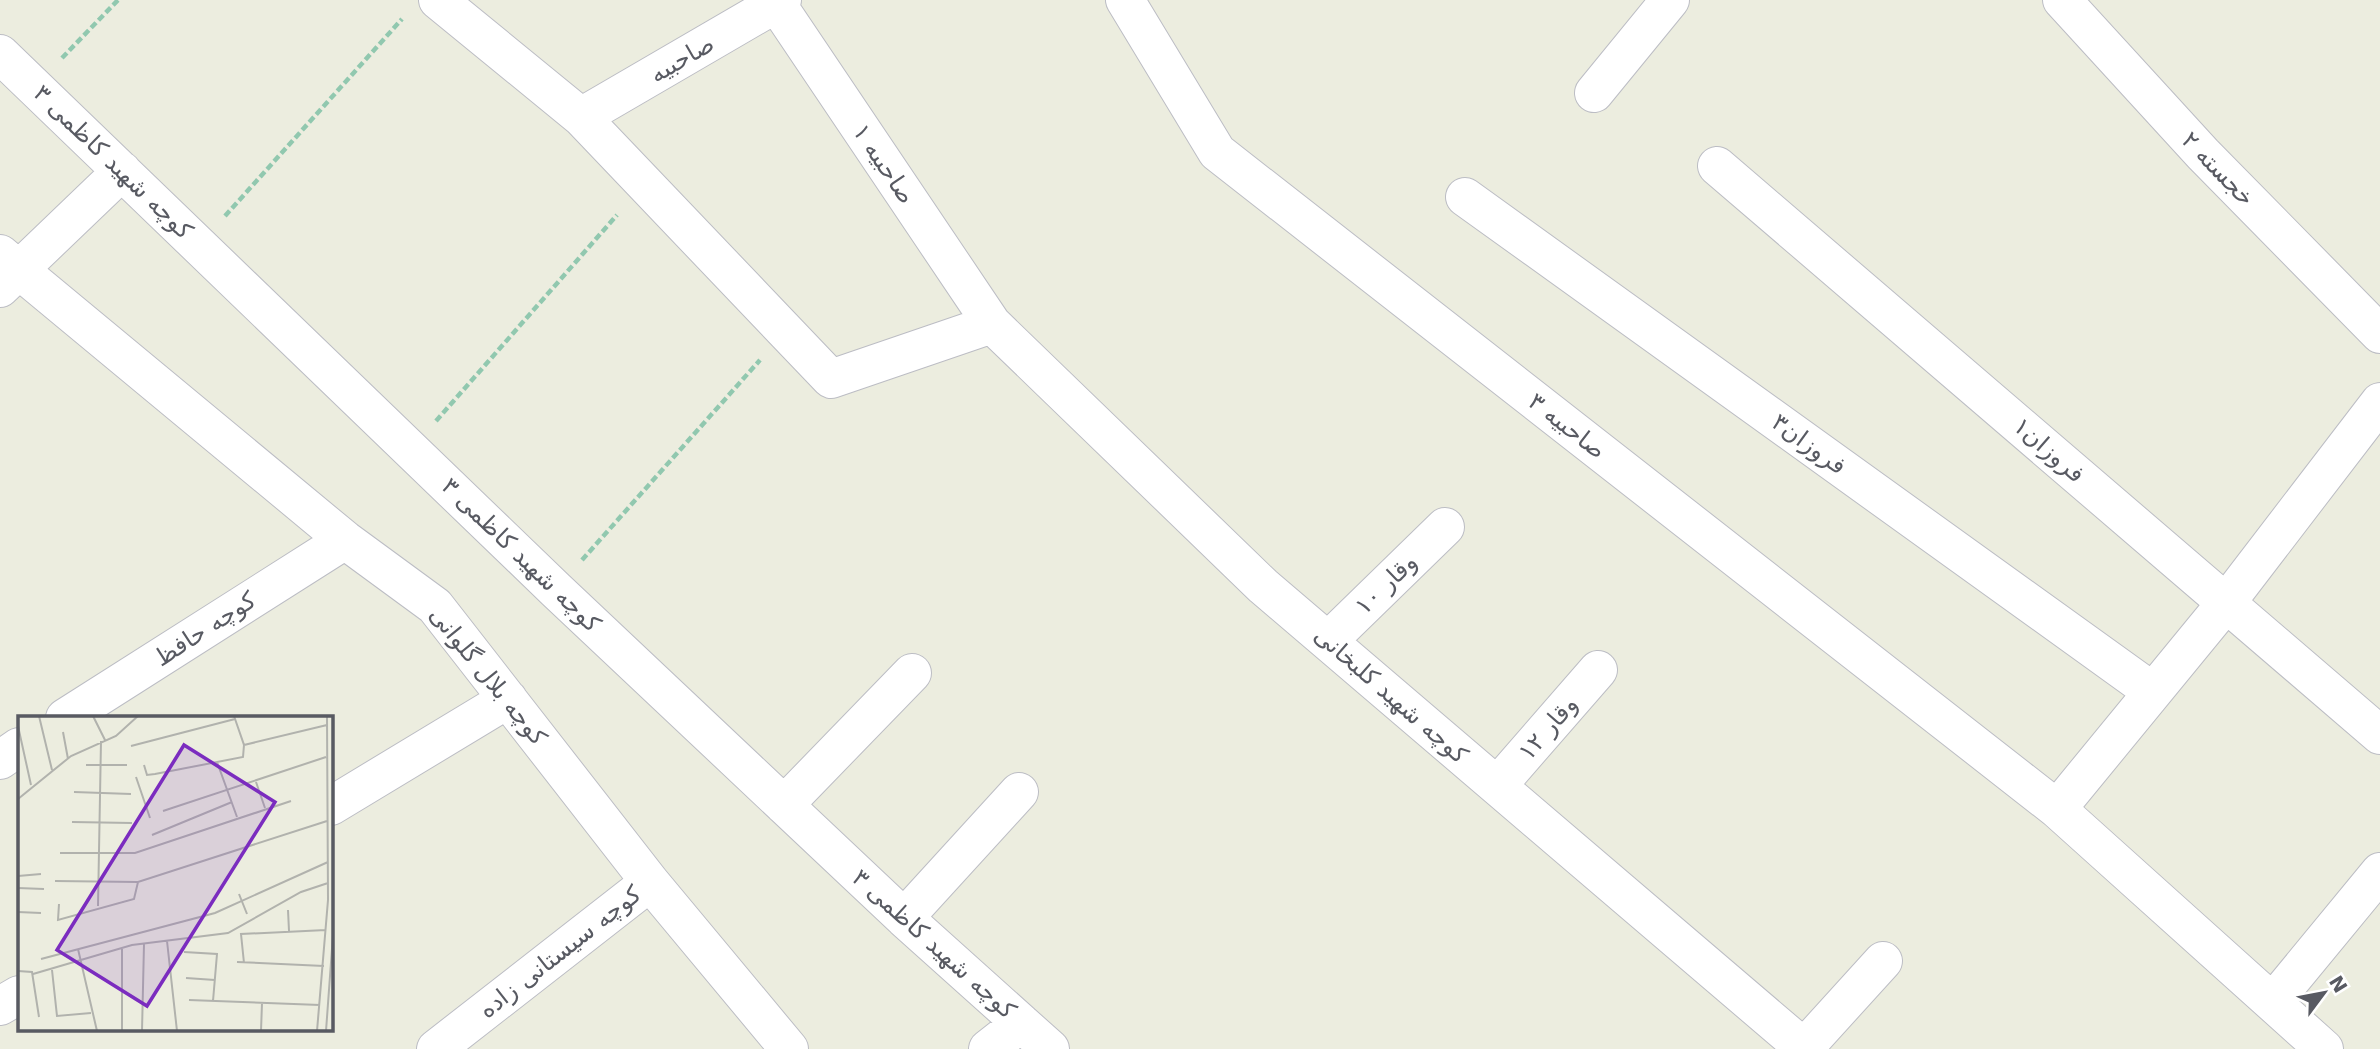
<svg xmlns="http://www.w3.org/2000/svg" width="2380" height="1049" font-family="'DejaVu Sans','Noto Naskh Arabic',sans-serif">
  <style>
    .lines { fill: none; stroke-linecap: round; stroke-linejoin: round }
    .minor-casing { stroke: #bcbdc4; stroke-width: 40 }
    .path { stroke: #91c8af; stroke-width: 4.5; stroke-dasharray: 7 3.5; stroke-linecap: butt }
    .minor { stroke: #fff; stroke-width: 38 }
    .labels { text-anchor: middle; stroke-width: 6; stroke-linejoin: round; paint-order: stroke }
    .street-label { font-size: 24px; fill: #585a62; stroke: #fff }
    .inset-road { fill: none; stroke: #b1b2ad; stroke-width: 2 }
    .view { fill: #7b2cbf; fill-opacity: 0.15; stroke: #7b2cbf; stroke-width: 3.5 }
    .inset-edge { fill: none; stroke: #585a62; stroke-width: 3.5 }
  </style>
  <rect width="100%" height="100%" fill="#eceddf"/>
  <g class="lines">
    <g class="minor-casing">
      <path id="minor" d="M438 0 581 117 831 379 992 324
        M774 0 992 324 1263 586 1805 1049
        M1125 0 1217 152 2057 809 2324 1049
        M2062 0 2203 154 2380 334
        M0 54 556 590 904 918 1050 1049
        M1594 93 1670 0
        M581 117 782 0
        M1717 166 2380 735
        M1465 197 2153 692
        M0 254 345 540 435 606 650 882 789 1049
        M0 288 122 171
        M1328 641 1445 527
        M65 718 345 540
        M0 760 19 747
        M1497 786 1598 670
        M784 805 912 673
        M331 806 508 699
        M2057 809 2226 603 2380 402
        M904 918 1019 792
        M2273 1002 2380 872
        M0 1006 19 995
        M1804 1048 1883 961
        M436 1049 650 882
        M988 1049 1021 1023"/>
    </g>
    <path class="path" d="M62 58 118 0
      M225 216 402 19
      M436 421 617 215
      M582 560 760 360"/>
    <use href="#minor" class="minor"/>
  </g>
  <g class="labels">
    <g class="street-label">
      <text transform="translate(682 59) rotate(-30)" y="8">صاحبیه</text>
      <text transform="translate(113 162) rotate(44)" y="8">کوچه شهید کاظمی ۳</text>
      <text transform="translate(884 164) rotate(56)" y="8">صاحبیه ۱</text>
      <text transform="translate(2218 169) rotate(46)" y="8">خجسته ۲</text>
      <text transform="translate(1567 426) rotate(38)" y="8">صاحبیه ۳</text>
      <text transform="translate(1809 444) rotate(36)" y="8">فروزان۳</text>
      <text transform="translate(2049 450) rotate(41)" y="8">فروزان۱</text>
      <text transform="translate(521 555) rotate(44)" y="8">کوچه شهید کاظمی ۳</text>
      <text transform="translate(1386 584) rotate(-44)" y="8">وقار ۱۰</text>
      <text transform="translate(205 629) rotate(-33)" y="8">کوچه حافظ</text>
      <text transform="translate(488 676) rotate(51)" y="8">کوچه بلال گلوانی</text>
      <text transform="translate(1391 695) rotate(41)" y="8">کوچه شهید کلبخانی</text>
      <text transform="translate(1548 728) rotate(-49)" y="8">وقار ۱۲</text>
      <text transform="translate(934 944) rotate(42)" y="8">کوچه شهید کاظمی ۳</text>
      <text transform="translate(560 952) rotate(-38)" y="8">کوچه سیستانی زاده</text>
    </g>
  </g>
  <g transform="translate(18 716)">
    <rect width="315" height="315" fill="#eceddf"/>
    <path class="inset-road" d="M21 0 34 54M75 0 87 24M0 10 13 69M45 16 50 43M226 29 309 9M113 30 217 3M315 36V64M199 46 219 101M68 49H109M126 49 129 59 137 58 225 41 226 29 216 0M118 61 132 102M238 66 247 92M56 76 113 78M0 83 53 40 98 20 120 0M145 95 308 41M54 106 114 107M134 119 214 86M42 137H117L273 85M0 160 23 158M37 165 120 166 309 105M0 172 26 173M221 178 229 198M41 188 40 204 116 183 120 166M80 190 83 25M270 194 271 215M0 196 23 197M149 225 159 315M60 233 79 315M104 233V315M166 236 199 238 195 285M23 243 197 197 310 146M219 246 306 250M226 247 223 218 308 214M34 254 39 300 73 297M0 255 14 256 21 301M15 258 114 229 210 217 283 176 310 167M168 262 197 264M171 284 302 289M124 315 126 228M243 315 244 287M299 315 310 184 309 0M308 315 315 219"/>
    <path class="view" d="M166 29 257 86 129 290 39 234Z"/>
    <rect width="315" height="315" class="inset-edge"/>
  </g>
  <g transform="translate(2324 993) rotate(58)" stroke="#ffffff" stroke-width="5" paint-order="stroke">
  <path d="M0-5L12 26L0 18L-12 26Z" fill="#585a62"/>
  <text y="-10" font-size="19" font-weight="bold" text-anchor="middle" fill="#585a62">N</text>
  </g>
</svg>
